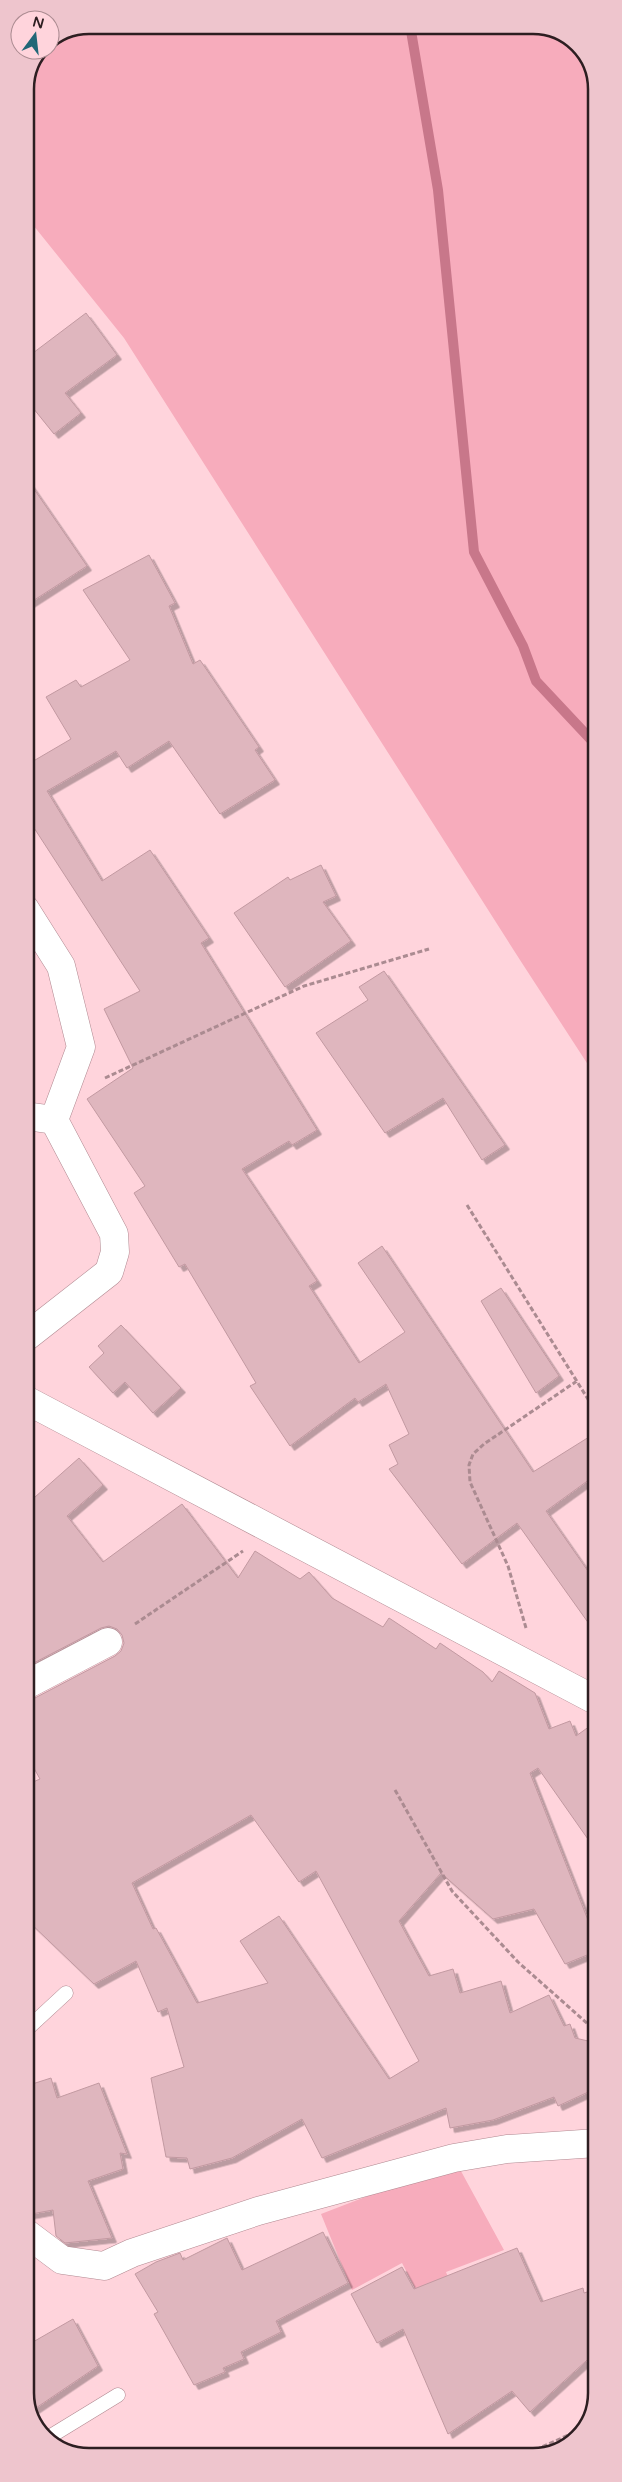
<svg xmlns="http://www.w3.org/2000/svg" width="622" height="2482" font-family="'Varela Round',sans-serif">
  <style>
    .green { fill: #f7acbc }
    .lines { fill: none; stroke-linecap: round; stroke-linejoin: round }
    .stream { stroke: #c8778a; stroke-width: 10 }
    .building { fill: #dfb6be; stroke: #c299a1; fill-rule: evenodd; filter: url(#shadow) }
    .service-casing { stroke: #b18991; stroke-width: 15 }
    .minor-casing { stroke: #b18991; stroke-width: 29 }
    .path { stroke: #ab8b91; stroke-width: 3; stroke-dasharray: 5 2.5; stroke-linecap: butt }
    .service { stroke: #fff; stroke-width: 14 }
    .minor { stroke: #fff; stroke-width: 28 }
    .rim { fill: none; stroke: #2d1e21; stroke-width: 2.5 }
  </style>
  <defs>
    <filter id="shadow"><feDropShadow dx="4.5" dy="4.5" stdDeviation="0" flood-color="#0004"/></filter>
  </defs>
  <rect width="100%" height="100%" fill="#ffd4dc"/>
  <path class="green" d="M89 25 541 26 575 41 596 77V1077L520 960 124 338 25 215V89L41 50H50V41Z
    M456 2162 504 2250 446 2272 464 2318 433 2323 402 2263 352 2290 321 2214Z"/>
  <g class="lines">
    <path class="stream" d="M410 25 438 190 474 552 523 646 536 681 596 745"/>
  </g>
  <path class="building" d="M86 313 117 355 65 393 81 413 54 434 25 398V359Z
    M25 476 87 566 25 606Z
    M149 555 175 603 169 606 193 664 200 660 259 747 255 750 275 780 220 814 169 741 127 768 116 751 47 791 102 881 150 850 209 938 201 943 317 1130 292 1145 289 1141 242 1169 317 1281 309 1286 359 1363 405 1332 358 1263 382 1246 533 1472 597 1432V1474L546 1511 597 1584V1635L517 1523 462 1564 389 1469 398 1464 389 1445 409 1434 386 1384 358 1402 355 1398 290 1446 250 1386 256 1383 185 1264 179 1267 134 1193 145 1186 87 1099 133 1068 104 1009 140 991 25 814V756L30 763 71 739 46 697 76 680 81 687 130 660 83 590Z
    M321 865 336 896 323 902 351 941 285 987 234 913 288 877 290 880Z
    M384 971 505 1145 482 1160 443 1098 385 1133 316 1033 368 1000 359 987Z
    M501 1288 559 1376 536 1393 481 1301Z
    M121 1325 181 1388 153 1413 125 1382 113 1393 89 1367 104 1353 98 1346Z
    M79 1458 103 1485 67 1516 103 1562 182 1504 238 1578 255 1551 300 1579 309 1572 332 1598 383 1627 389 1618 436 1649 440 1643 483 1672 492 1682 499 1671 535 1693 549 1729 570 1721 576 1736 597 1721V1852L538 1768 530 1773 597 1943V1951L565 1964 534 1909 493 1919 441 1873 399 1921 429 1976 453 1969 460 1993 501 1981 510 2013 549 1995 564 2026 570 2024 575 2038 597 2043 593 2069 597 2078V2088L558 2106 554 2097 493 2120 450 2128 446 2108 322 2158 302 2119 232 2158 190 2169 187 2158 166 2157 151 2078 184 2067 167 2008 158 2012 136 1961 94 1984 26 1919V1785L40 1779 26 1754V1701L33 1699 115 1656 121 1651 124 1643 122 1635 117 1629 109 1626 101 1628 26 1667V1505ZM251 1815 299 1882 316 1871 419 2061 389 2079 279 1916 240 1941 268 1983 197 2003 156 1928 153 1929 132 1883Z
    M51 2078 57 2098 99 2083 127 2154 120 2153 123 2169 88 2181 112 2238 65 2243 56 2236 53 2210 26 2215V2086Z
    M323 2232 348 2283 276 2321 281 2332 241 2352 244 2359 223 2368 225 2372 194 2385 154 2314 158 2312 135 2274 156 2262 180 2253 183 2260 227 2238 242 2270Z
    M517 2248 541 2302 583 2288 584 2293 597 2289V2351L530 2412 512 2391 448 2434 403 2329 377 2343 351 2294 402 2267 414 2289Z
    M73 2319 98 2366 30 2412 26 2405V2346Z"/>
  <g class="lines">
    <g class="service-casing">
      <path id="service" d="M26 2030 66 1993
        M46 2439 118 2395"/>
    </g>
    <g class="minor-casing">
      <path id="minor" d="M25 909 61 966 81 1047 54 1120 26 1116
        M26 1337 109 1272 115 1252 114 1234 54 1120
        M26 1400 597 1701
        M26 1685 108 1642
        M26 2233 62 2260 104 2266 132 2253 258 2211 454 2158 507 2149 597 2143"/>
    </g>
    <path class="path" d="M105 1078 304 986 429 949
      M467 1205 596 1412
      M135 1624 243 1551
      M526 1628 508 1566 470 1482 469 1465 473 1454 484 1444 577 1381
      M395 1790 452 1891 518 1962 597 2032
      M522 2456 584 2428"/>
    <use href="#service" class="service"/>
    <use href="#minor" class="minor"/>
  </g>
  <path d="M0 0H622V2482H0ZM89 34H533A55 55 0 0 1 588 89V2393A55 55 0 0 1 533 2448H89A55 55 0 0 1 34 2393V89A55 55 0 0 1 89 34Z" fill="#eec5cd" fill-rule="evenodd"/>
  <path class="rim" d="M89 34H533A55 55 0 0 1 588 89V2393A55 55 0 0 1 533 2448H89A55 55 0 0 1 34 2393V89A55 55 0 0 1 89 34Z"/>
  <g transform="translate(35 35) rotate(15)"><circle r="24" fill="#ffd4dc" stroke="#ab8b91"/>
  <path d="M0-4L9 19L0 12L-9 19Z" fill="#216777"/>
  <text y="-8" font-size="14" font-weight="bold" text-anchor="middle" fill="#2d1e21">N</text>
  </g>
</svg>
